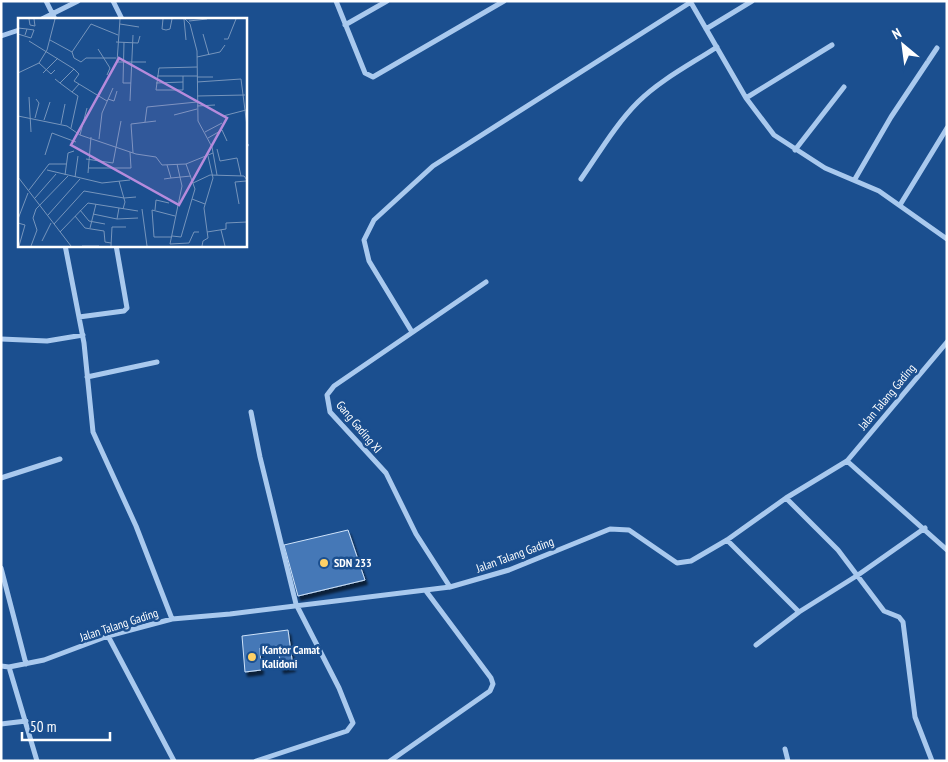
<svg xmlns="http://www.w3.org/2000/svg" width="948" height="762" font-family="'PT Sans Narrow',sans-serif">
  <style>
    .building { fill: #4478b7; stroke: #cfe3fa; filter: url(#shadow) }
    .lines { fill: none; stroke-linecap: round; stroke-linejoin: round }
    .minor { stroke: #a9c9ee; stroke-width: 5 }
    .poi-dot { fill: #ffd166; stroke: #1b4f8f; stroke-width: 2 }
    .labels { text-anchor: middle; stroke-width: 5; stroke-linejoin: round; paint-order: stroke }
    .street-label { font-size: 12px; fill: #fff; stroke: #1b4f8f }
    .poi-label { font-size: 12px; font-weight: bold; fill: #fff; stroke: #1b4f8f; text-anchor: start }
    .inset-road { fill: none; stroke: #7695bc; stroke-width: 1 }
    .view { fill: #b68bdc; fill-opacity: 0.15; stroke: #b68bdc; stroke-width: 2.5 }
    .inset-edge { fill: none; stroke: #fff; stroke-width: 2.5 }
  </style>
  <defs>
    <filter id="shadow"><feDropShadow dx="2.5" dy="4.5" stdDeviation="1" flood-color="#0009"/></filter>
  </defs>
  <rect width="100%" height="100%" fill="#1b4f8f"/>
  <path class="building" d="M348 530 365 580 298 596 284 545Z
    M288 630 293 667 281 669 278 646 260 648 261 670 245 672 242 636Z"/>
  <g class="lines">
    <path class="minor" d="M46 1 55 19
      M113 1 122 19
      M336 1 365 73 373 77 504 1
      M690 1 746 98 774 135 825 168 879 191 947 239
      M42 19 78 1
      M345 25 387 1
      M706 29 752 1
      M1 36 19 30
      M746 98 832 45
      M245 146 246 145
      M795 150 844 87
      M581 179C599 153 616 124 638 102 660 80 691 64 717 47
      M855 179 891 117 937 48
      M900 205 947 128
      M65 245 84 343 93 432 136 526 172 619
      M79 317 124 311 127 308 116 245
      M412 332 369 261 364 240 374 220 433 166 691 2
      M1 339 47 341 83 335
      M87 377 157 362
      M251 412 260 457 296 604 339 688 353 723 347 731 256 761
      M847 461 947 550
      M1 478 60 459
      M786 498 838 550 884 611 899 617 903 622 915 717 932 761
      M727 540 799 612 756 645
      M1 568 26 664
      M450 587 416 534 386 473 330 412 327 395 334 386 486 282
      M799 612 858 575 925 528
      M108 636 174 761
      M1 666 9 667 44 660 108 636 172 619 230 614 450 587 509 570 610 529 629 530 677 563 691 561 727 540 786 498 847 461 947 342
      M9 667 37 761
      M1 724 26 721
      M785 749 788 761
      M390 761 490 691 493 684 491 678 426 591"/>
  </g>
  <g class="poi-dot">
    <circle cx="324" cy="563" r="5"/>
    <circle cx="252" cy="657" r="5"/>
  </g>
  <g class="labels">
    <g class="street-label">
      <text transform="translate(887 397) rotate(-50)" y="4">Jalan Talang Gading</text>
      <text transform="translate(359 427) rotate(50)" y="4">Gang Gading XI</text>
      <text transform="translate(515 555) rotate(-20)" y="4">Jalan Talang Gading</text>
      <text transform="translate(119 625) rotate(-18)" y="4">Jalan Talang Gading</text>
    </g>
    <g class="poi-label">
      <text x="334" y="567">SDN 233</text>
      <text x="262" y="654">Kantor Camat<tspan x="262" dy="14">Kalidoni</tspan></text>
    </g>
  </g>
  <g transform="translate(18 18)">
    <rect width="229" height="229" fill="#1b4f8f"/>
    <path class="inset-road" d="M11 1 12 7 17 8 16 1M102 1 99 44H128M145 1 144 11 148 12 152 11 154 1M166 1 168 22M167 1 172 6 179 33 180 103 194 129 199 157M171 3 189 1M102 6 121 9M0 10 9 11 7 17M0 16 13 20 16 12 9 11M185 16 191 37M206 21H210L218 1M32 22 54 34 56 40 63 44 68 40H98M11 23 56 51 61 56 56 63 89 83M98 24 120 25 122 18M106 24 105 65H113M80 31 92 50 89 57M54 34 73 6 100 17M179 39 202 34 207 27M21 45 33 56 37 52M0 55 21 45 29 32 37 1M25 55 40 40M139 58H179M165 58V72H138L141 50 179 49M179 59H195M37 61 42 65 56 51M179 64 223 61 229 108M42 65 54 74M138 65 165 64M179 78 227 77M11 79 13 114M90 81 96 83 99 73M112 83 115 17M179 88 197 87M156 97 179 91M0 98 49 108 62 117 118 136 138 139 144 147 168 146 195 135M205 98 228 92M17 100 21 85 18 81M26 102 32 84M127 104 129 89 179 84M43 106 47 86M53 110 60 78 54 74 61 66M187 114 204 105M62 117 69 90M190 120 204 112 209 123M81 121 84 95 95 70M199 131 202 143 219 140 223 158M115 135 113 106 138 103M27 137 34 115 58 124M68 141 95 145 103 103M159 146 164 168 152 226 171 225 176 214H181M168 146 177 171 174 181M71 150H113L112 134M29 152 84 165 112 162M70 155 73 119M47 157 50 135 56 133M0 159 53 228M57 159 60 138M153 160 173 158M146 161 153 160 149 147M101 163 107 184 105 191M175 165 192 157 226 158 229 162M11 172 31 146H48M17 180 38 156M221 186 217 164 228 163M124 191 129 228M62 192 71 203 87 206M137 192 138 182 151 185M75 196 99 201 101 190M30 197 62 161M57 198 67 210 86 213 87 224 93 225M0 201 10 175M99 201 120 200M0 205 7 207 1 228M36 206 66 173 106 180 118 179M72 210 78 186M203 212 207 228M42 214 70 185 120 193M189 214 208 211V205L229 204M154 218 163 219 174 181 187 186M154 219H136L134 192 157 198M24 223 33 205M13 228 19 212 15 200 18 191 50 158M64 228H81M93 228 94 209H108M184 228 185 223 190 220 186 190 195 160 190 138"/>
    <path class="view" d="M101 40 209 100 161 187 53 127Z"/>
    <rect width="229" height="229" class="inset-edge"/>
  </g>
  <rect width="948" height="762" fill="none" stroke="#ffffff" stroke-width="5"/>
  <g transform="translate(903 45) rotate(331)" stroke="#1b4f8f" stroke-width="4" paint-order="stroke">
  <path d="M0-4L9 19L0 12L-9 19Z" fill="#ffffff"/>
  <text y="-8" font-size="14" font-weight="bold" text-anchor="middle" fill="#ffffff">N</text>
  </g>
  <path d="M22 732v8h88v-8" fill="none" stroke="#ffffff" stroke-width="2.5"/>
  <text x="30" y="732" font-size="15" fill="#ffffff" stroke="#1b4f8f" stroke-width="4" paint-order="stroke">50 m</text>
</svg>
